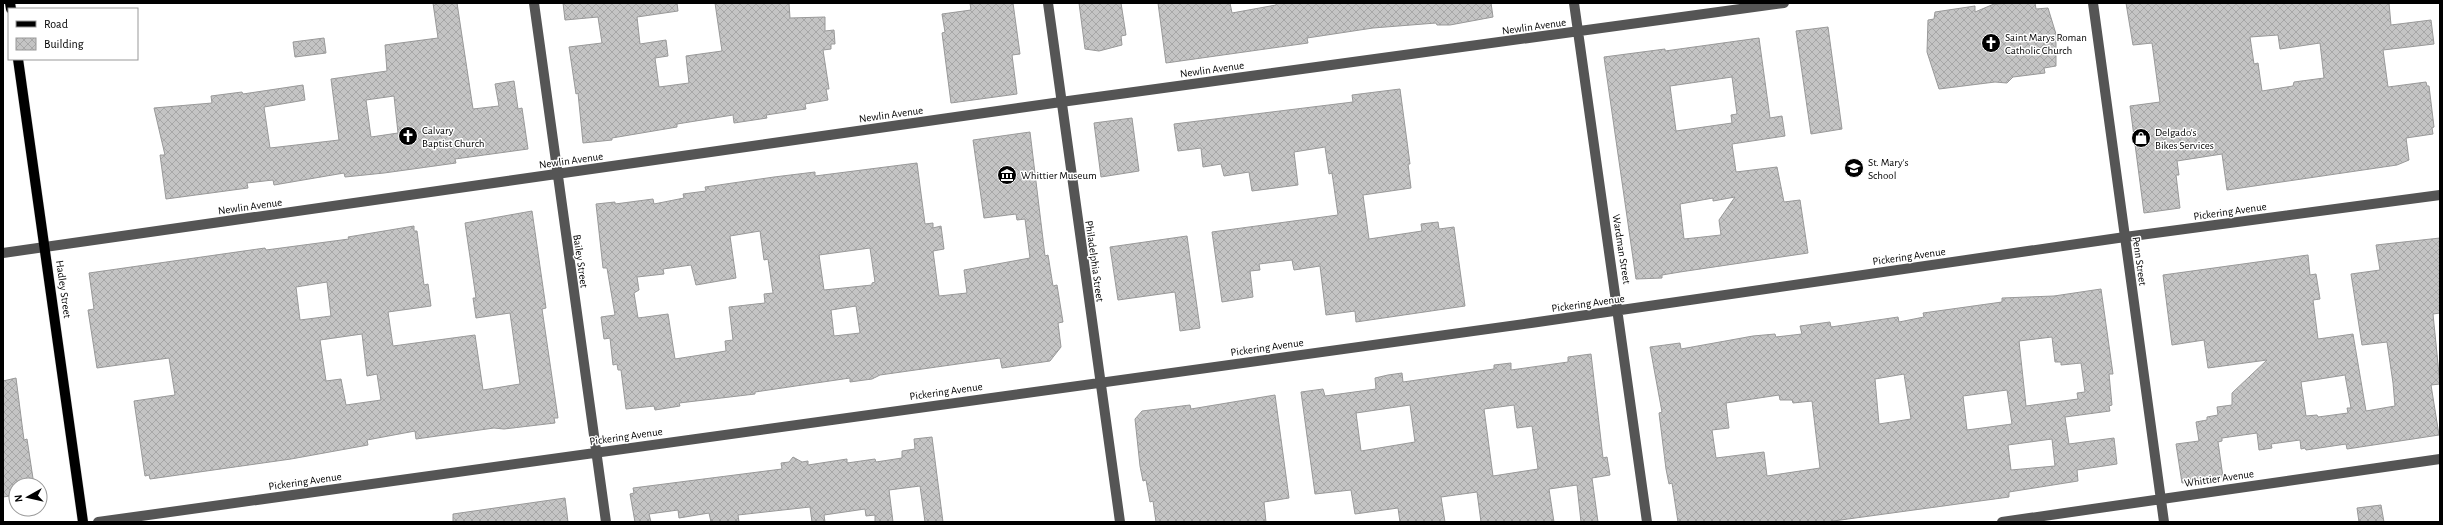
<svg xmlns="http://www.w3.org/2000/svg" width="2443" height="525" font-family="'Alegreya Sans',sans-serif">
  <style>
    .building { fill: url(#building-cross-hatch); stroke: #999; fill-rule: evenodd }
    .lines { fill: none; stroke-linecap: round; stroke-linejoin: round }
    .major-casing { stroke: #dbdbdb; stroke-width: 11 }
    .minor { stroke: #555; stroke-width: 10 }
    .major { stroke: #000; stroke-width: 10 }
    .labels { text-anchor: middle; stroke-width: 3; stroke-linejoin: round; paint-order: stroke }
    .street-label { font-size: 11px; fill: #000; stroke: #fff }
    .poi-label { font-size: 11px; fill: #000; stroke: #fff; text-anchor: start }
  </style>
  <defs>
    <pattern id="building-cross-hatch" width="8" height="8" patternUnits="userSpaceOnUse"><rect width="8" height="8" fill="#c4c4c4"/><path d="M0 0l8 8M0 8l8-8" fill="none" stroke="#a7a7a7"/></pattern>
  </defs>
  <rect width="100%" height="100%" fill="#fff"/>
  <path class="building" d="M433 3H457L473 109 499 106 495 84 514 81 518 109 522 108 528 149 455 159 456 163 384 173 345 177 344 173 274 185 273 180 247 183 248 188 166 199 160 155H165L154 108 212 103 211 96 242 92 243 94 303 85 305 100 264 107 270 148 339 140 331 79 387 71 385 45 438 38ZM394 96 398 133 371 137 366 100Z
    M563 3H677L678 11 637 17 640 44 666 40 668 56 655 58 659 87 689 83 686 56 722 51 715 3H789L790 18 825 17V31L834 30 835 44H831V49L823 50 829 89H826L828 100 805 104 806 109 766 115 767 118 734 123 733 115 677 124V127L612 138V140L583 143 578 93 576 94 569 47 602 43 598 17 565 20Z
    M970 3H1013L1020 54 1012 55 1017 94 951 103 942 33 945 32 942 14 971 10Z
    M1079 3H1121L1126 35 1121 36 1122 45 1099 51 1085 49Z
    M1158 3H1230L1232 13 1276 5V3H1491L1493 17 1450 25H1437L1436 23 1373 28 1307 38 1308 43 1166 63Z
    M2011 3H2035L2036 9 2048 8 2056 34V66L2044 68 2045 73 2013 77 2007 83 1995 82 1939 89 1927 52 1928 20 1934 19 1935 12 1975 6V12L1994 4Z
    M2126 3H2389L2391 25 2431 20 2434 44 2383 50 2388 87 2426 82 2427 86H2429L2434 127 2432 128 2433 134 2406 138 2409 160 2397 165 2227 190 2222 154 2177 161 2179 175H2176L2180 208 2144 213 2130 106 2160 102 2152 43 2133 45ZM2278 35 2280 49 2320 43 2324 78 2294 82 2293 86 2262 91 2258 63 2254 64 2250 37Z
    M1828 27 1842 129 1811 134 1796 31Z
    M324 38 326 53 295 57 293 42Z
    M1759 38 1770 118 1782 116 1785 136 1732 144 1736 172 1777 167 1784 202 1800 200 1808 253 1680 272 1662 275V278L1636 279 1604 57 1665 49V51ZM1732 77 1737 114 1731 115 1732 123 1676 131 1670 86ZM1735 197 1719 220 1721 235 1684 239 1680 204 1713 198V201Z
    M1400 89 1410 164H1408L1411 188 1363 195 1369 239 1422 231 1421 224 1438 222 1439 229 1454 227 1465 306 1356 322 1355 311 1326 315 1320 266 1294 270 1292 260 1259 264 1260 270 1250 271 1253 297 1222 302 1212 232 1338 215 1332 173 1329 174 1325 147 1294 152 1298 185 1252 191 1249 172 1224 176 1221 164 1203 167 1201 148 1178 151 1174 124 1353 102 1352 95Z
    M1132 118 1139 171 1101 177 1094 123Z
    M1030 132 1045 256 1048 255 1053 286 1057 285 1063 322 1058 323 1061 347 1050 361 1002 368 1000 358 880 375 872 379 850 382V378L755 392V394L679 403 680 406 655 410 654 406 626 409 621 370H618L617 364 613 365 610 338 604 339 601 317 615 315 607 268H603L596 204 615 202V204L653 199 654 204 684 198 683 194 706 191 705 187 774 177 815 172V176L917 163 925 224 933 223V228L941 226 944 249 933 251 939 296 967 293 964 270 1030 258 1025 219 1017 220 1016 214 984 218 973 140ZM760 231 764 260 768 259 773 293 764 294 765 303 729 307 733 340 725 341 726 351 675 359 668 314 638 318 634 293 639 290 637 277 664 274 663 269 691 265 696 285 736 278 730 236ZM870 248 875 282 872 283V285L824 290 819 255ZM856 306 860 333 834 336 831 310Z
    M532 211 546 308 542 309 558 418H554L555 423 504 429 494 428 416 439 415 431 367 440 368 445 291 459 150 479 149 475 145 476 134 401 175 395 169 358 97 368 88 310 94 309 89 273 265 248 266 250 349 239 348 237 414 226V231H417L424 285 428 284 431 306 388 312 393 346 475 335 483 390 520 384 510 313 476 318 473 298H476L465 223ZM327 282 331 316 300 320 296 287ZM362 334 367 376 377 374 381 400 346 405 341 379 326 381 320 340Z
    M1187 236 1200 328 1180 331 1175 292 1118 300 1110 247Z
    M2440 238V313L2433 314 2440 384 2431 385 2439 435 2347 449 2346 444 2306 450 2305 448 2301 449 2300 440 2271 444 2272 448 2259 450 2257 433 2222 438V441L2218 442 2223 477 2182 483 2176 444 2199 441 2196 422 2207 420V417L2218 415 2217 407 2232 405V393L2267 360 2208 368 2204 340 2172 345 2163 275 2308 255 2310 275 2316 274 2320 299 2313 300 2318 339 2353 334 2366 411 2395 406 2393 383 2387 342 2362 345 2351 274 2380 270 2376 245ZM2345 375 2351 408H2347L2348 413 2318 417 2317 415 2306 416 2301 382Z
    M2101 289 2113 374H2109L2112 405 2109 406 2110 411 2065 417 2069 444 2114 438 2117 464 2077 470 2078 481 2009 492V497L1826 522H1678L1672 483 1669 484 1666 469 1659 413 1662 412 1650 347 1680 343 1681 349 1753 336 1775 334 1776 337 1802 334 1800 326 1830 322 1831 327 1898 317 1899 322 1924 317 1923 313 2002 302V298L2054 296ZM2052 337 2055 362H2061V365L2081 363 2085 392 2077 393 2078 399 2026 406 2019 341ZM1904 374 1911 419 1879 424 1875 379ZM2007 390 2012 424 1967 430 1963 396ZM1779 395 1780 400H1792L1793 403 1812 401 1820 468 1767 476 1764 452 1716 458 1712 430 1729 428 1726 403ZM2052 439 2055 466 2011 470 2008 445Z
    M1591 354 1603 458 1607 457 1610 475 1592 478 1598 522H1581L1577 485 1549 489 1554 522H1481L1477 492 1441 497 1445 522H1400L1398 508 1355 514 1351 490 1315 494 1301 392 1323 389 1325 396 1376 389 1375 378 1388 375 1402 373 1403 382 1494 369V365L1511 363V370L1568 362V357ZM1410 405 1415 442 1361 451 1356 413ZM1514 405 1517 428 1532 426 1538 469 1493 476 1484 409Z
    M16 378 24 440 27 439 34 485H16V495L3 497V381Z
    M1275 395 1289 498 1264 502 1266 522H1156L1153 501 1150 502 1146 480 1143 481 1140 466 1135 419 1142 411 1190 405 1191 409Z
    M932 437 943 522H925L920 486 889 490 893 522H875V515L866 516 865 509 824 515 825 522H812L810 507 738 515 739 522H711L709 513 679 518 678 510 649 514 651 522H635L630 494 634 493 633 488 782 469 781 463 789 462 793 457 802 462 808 461V465L847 459V463L875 459 876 462 902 458V451L915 449 914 439Z
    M565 498 568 522H453V514Z
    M2381 505 2384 522H2359L2357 508Z"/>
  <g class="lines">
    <g class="major-casing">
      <path id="major" d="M10 3 11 9
        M18 59 83 522"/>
    </g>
    <path class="minor" d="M534 3 606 522
      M1048 3 1120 522
      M1574 3 1647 522
      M2093 3 2164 522
      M3 253 1061 102 1784 3
      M98 522 1531 323 2125 237 2440 195
      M2002 522 2440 459"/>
    <use href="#major" class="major"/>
  </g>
  <defs>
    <g id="church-disc" transform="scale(1)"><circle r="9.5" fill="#000" stroke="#fff"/><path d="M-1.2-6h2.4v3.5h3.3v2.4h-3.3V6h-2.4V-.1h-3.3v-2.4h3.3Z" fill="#fff"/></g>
    <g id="shop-disc" transform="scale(1)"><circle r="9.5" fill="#000" stroke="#fff"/><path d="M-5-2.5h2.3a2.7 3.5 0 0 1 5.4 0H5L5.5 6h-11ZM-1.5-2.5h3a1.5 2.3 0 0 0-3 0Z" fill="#fff"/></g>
    <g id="school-disc" transform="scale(1)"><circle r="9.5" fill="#000" stroke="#fff"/><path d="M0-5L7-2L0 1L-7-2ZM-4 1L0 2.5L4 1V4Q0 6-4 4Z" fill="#fff"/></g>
    <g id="museum-disc" transform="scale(1)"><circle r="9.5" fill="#000" stroke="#fff"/><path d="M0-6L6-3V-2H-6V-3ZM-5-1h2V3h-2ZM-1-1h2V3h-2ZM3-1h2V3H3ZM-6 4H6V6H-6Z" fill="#fff"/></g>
  </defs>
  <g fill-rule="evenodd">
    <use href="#church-disc" x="1991" y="43"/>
    <use href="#church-disc" x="408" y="136"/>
    <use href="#shop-disc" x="2141" y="138"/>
    <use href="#school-disc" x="1854" y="168"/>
    <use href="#museum-disc" x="1007" y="175"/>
  </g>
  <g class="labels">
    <g class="street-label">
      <text transform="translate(1534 26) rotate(-8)" y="4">Newlin Avenue</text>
      <text transform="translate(1212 69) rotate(-8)" y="4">Newlin Avenue</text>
      <text transform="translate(891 114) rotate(-8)" y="4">Newlin Avenue</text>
      <text transform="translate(571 160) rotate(-8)" y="4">Newlin Avenue</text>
      <text transform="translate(250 206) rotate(-8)" y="4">Newlin Avenue</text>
      <text transform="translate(2230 211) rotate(-8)" y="4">Pickering Avenue</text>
      <text transform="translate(1622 249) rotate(81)" y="4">Wardman Street</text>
      <text transform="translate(1909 256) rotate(-8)" y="4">Pickering Avenue</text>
      <text transform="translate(581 261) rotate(82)" y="4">Bailey Street</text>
      <text transform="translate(1095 261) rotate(82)" y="4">Philadelphia Street</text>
      <text transform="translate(2140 261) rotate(82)" y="4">Penn Street</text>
      <text transform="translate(64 289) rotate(82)" y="4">Hadley Street</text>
      <text transform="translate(1588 303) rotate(-8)" y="4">Pickering Avenue</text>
      <text transform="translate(1267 347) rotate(-8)" y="4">Pickering Avenue</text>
      <text transform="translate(946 391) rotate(-8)" y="4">Pickering Avenue</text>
      <text transform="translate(626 436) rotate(-8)" y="4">Pickering Avenue</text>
      <text transform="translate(2219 478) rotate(-8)" y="4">Whittier Avenue</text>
      <text transform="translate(305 481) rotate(-8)" y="4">Pickering Avenue</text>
    </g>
    <g class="poi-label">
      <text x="2005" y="41">Saint Marys Roman<tspan x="2005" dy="13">Catholic Church</tspan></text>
      <text x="422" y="134">Calvary<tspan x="422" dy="13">Baptist Church</tspan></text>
      <text x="2155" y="136">Delgado's<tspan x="2155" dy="13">Bikes Services</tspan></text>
      <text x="1868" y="166">St. Mary's<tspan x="1868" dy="13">School</tspan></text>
      <text x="1021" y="179">Whittier Museum</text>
    </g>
  </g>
  <rect width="2443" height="525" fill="none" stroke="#000000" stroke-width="8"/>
  <rect x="8" y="8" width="130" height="52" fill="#ffffff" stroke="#999999"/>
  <rect x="16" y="21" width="20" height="6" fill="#000000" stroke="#999999"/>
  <text x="44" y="28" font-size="12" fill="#000000">Road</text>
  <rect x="16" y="38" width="20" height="12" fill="url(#building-cross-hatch)" stroke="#999999"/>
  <text x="44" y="48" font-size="12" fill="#000000">Building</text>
  <g transform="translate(28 497) rotate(262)"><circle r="19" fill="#ffffff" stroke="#999999"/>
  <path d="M0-3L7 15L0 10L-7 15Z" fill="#000000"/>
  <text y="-6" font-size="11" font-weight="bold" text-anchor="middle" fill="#000000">N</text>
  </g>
</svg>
